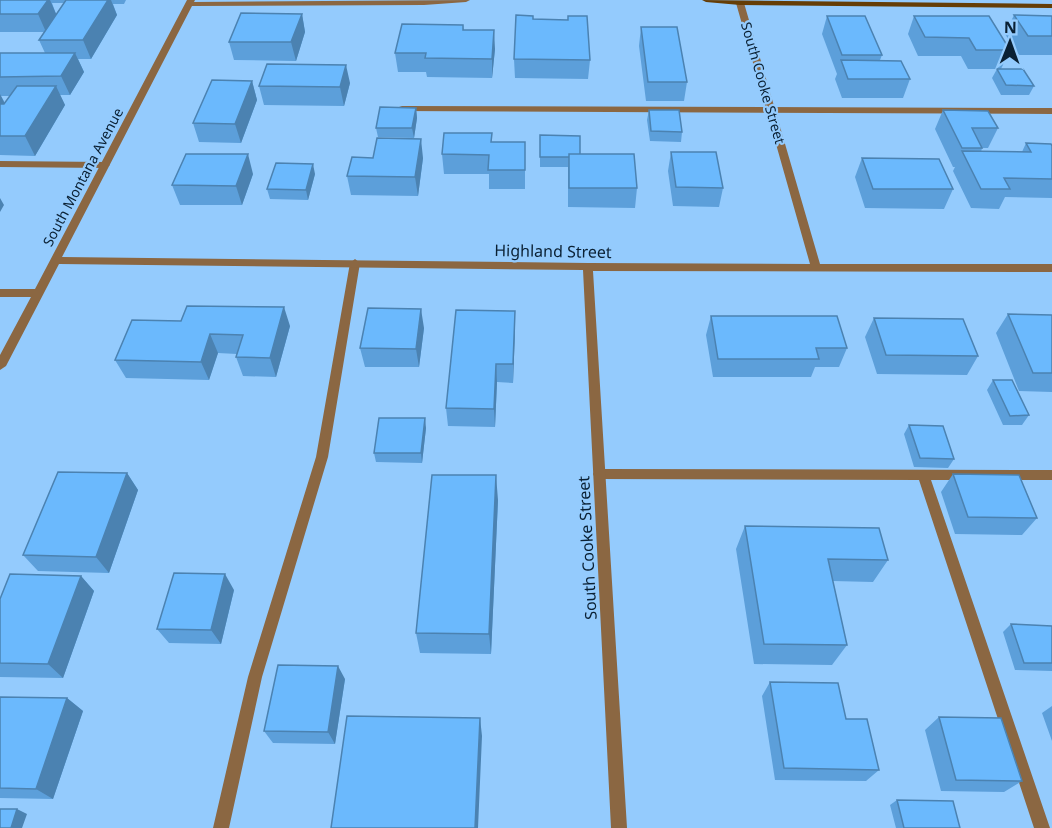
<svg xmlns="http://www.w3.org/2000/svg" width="1052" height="828" font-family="'Noto Sans',sans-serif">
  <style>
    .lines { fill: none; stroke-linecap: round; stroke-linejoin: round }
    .lane { fill: #8b6742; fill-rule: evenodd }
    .street { fill: #8b6742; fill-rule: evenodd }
    .secondary { fill: #653d06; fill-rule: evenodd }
    .wall { fill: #5c9fda; fill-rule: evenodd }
    .shaded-wall { fill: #4b82b1 }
    .building { fill: #6bb9fd; stroke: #4b82b1; stroke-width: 1.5 }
    .labels { text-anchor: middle; stroke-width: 4.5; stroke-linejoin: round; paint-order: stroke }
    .far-street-label { font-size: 14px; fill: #0a2033; stroke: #94cbfd }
    .street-label { font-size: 16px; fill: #0a2033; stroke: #94cbfd }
  </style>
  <rect width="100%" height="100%" fill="#94cbfd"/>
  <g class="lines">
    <path class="lane" d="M402 106 1052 108V114L399 111V107Z
      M0 161 105 162 110 165 105 168 0 167Z
      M355 259 360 263 328 457 262 677 229 828H213L248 677 316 457 350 263Z
      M599 469 1052 470V480H931L1050 828H1034L919 480 599 479 595 478 593 474 595 470Z"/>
    <path class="street" d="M187 0H195L194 2 470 0 466 2 424 5 192 6 62 257 588 263 810 264 736 3 740 1 744 3 820 264H1052V272L593 271 627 828H611L583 270 59 264 6 366 0 370V355L31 297H0V289H35Z"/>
    <path class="secondary" d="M702 0 1052 4V8L740 5 706 2Z"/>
  </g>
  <path class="wall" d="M0 0H126L124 4H113L117 15 91 59H78L84 72 70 95H60L65 105 35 156 0 155V53H45L39 40 44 32H0ZM52 3H64L56 14ZM1 96H10L5 103Z
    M302 14 305 32 296 61 234 60 229 42Z
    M1014 15 1052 16V55H1019L1005 34Z
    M827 16 882 55 880 60 910 79 903 98H842L835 79 837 74 822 34Z
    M914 16 1010 50 1001 69 1034 86 1029 95H1001L992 78 997 69H968L961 56H918L908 34Z
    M533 19 590 60 588 79 515 78 514 59Z
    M463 25 464 30 495 49 492 78 427 77 426 72H398L395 53Z
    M641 27 687 82 684 101H646L639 46Z
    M252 81 257 100 241 143 199 142 193 123Z
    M350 83 344 106 264 105 259 86Z
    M416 108 417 118 414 138 378 137 376 128Z
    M649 110 682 132 681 142 650 141 647 120Z
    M943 110 998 128 988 148H982L981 152H1022L1026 143 1052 146V198L1005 197 999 209 971 208 953 171 955 167H953L935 129Z
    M540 135 580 154 637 188 635 208 568 207V167H540Z
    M492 142H525V189H489V174H444L442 154Z
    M671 152 723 188 719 207 673 206 668 171Z
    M423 158 418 196 351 195 347 176Z
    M862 158 953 189 944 209 865 208 855 177Z
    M253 174 242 205H180L172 185Z
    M315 174 308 200 270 199 267 189Z
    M515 311 513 383 497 382 495 427 448 426 446 408Z
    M1008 314 1052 315V392L1019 391 996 333Z
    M711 316 847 348 839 367H815L811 377H713L706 335Z
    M874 318 978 356 967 375 877 374 865 337Z
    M132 320 290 326 276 377 243 376 236 357 237 354 218 353 209 380 126 378 115 360Z
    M424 328 419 367H365L360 348Z
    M993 380 1029 415 1022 425H1003L987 390Z
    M909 425 954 459 948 468 914 467 904 434Z
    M426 428 422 463 376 462 374 453Z
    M127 473 138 490 109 573 38 571 23 555Z
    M953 474 1037 518 1022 535 955 534 941 492Z
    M498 500 491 654 420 653 416 633Z
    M745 526 888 560 873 582 833 581 847 645 832 665 754 664 736 549Z
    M81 576 94 591 63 678 0 677V599Z
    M234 590 221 644 169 643 157 629Z
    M1011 624 1052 626V671L1015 670 1003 632Z
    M345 679 335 744 273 743 264 731Z
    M770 682 846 719 879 770 866 781 775 780 762 696Z
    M0 697 67 698 83 711 53 799 0 798Z
    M1052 706V741L1042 713Z
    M939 717 1022 781 1004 792 941 791 925 730Z
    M897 800 960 828H896L890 805Z"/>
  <path class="shaded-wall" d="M48 0H50L57 16 46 32 38 14Z
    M108 0H111L117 15 91 59 83 40Z
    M302 14 305 32 296 61 291 42Z
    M494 30 495 49 492 78V59Z
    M75 53 84 72 70 95 61 76Z
    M346 65 350 83 344 106 340 87Z
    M252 81 257 100 241 143 235 124Z
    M56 86 65 105 35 156 25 136Z
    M0 94 5 104 0 112Z
    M416 108 417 118 414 138 412 128Z
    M421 139 423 158 418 196 415 177Z
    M248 154 253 174 242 205 236 186Z
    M313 164 315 174 308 200 306 190Z
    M0 198 4 205 0 212Z
    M284 307 290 326 276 377 270 358Z
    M421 309 424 328 419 367 416 349Z
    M515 311V330L513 383V364Z
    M210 334 218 353 209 380 201 362Z
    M496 364 497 382 495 427 494 409Z
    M425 418 426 428 422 463 421 453Z
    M127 473 138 490 109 573 96 557Z
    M496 475 498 500 491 654 489 634Z
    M225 574 234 590 221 644 211 630Z
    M81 576 94 591 63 678 48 664Z
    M338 666 345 679 335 744 328 732Z
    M67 698 83 711 53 799 36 789Z
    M480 718 482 736 478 828H475Z
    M17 809 27 814 22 828H11Z"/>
  <path class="building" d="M0 0H48L38 14H0Z
    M66 0H108L83 40H39Z
    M241 13 302 14 291 42H229Z
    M516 15 533 16V19L568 20V16H587L590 60 514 59Z
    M1014 15 1052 16V36H1028Z
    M827 16H865L882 55H842Z
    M914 16H989L1010 50H976L969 38 925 37Z
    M402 24 463 25V30H494L492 59 425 58 426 53H395Z
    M641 27H677L687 82H648Z
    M0 53H75L61 76 0 77Z
    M841 60 901 61 910 79H848Z
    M267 64 346 65 340 87 259 86Z
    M997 69H1023L1034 86 1006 85Z
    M212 80 252 81 235 124 193 123Z
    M17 86H56L25 136H0V104H4Z
    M380 107 416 108 412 128H376Z
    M649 110H679L682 132 651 131Z
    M943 110 988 111 998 128H972L982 148H962Z
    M444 133H492L491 142H525V170H488L489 155 442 154Z
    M540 135 580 136V154H569V157H540Z
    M377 138 421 139 415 177 347 176 352 157 373 158Z
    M1026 143 1051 144 1052 146V179L1004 178 1010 189H981L962 151 1031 152Z
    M671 152H716L723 188 676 187Z
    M186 154H248L236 186 172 185Z
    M569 154H634L637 188H569Z
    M862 158 939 159 953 189H873Z
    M276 163 313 164 306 190 267 189Z
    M187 306 284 307 270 358 236 357 243 335 210 334 201 362 115 360 132 320 181 321Z
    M368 308 421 309 416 349 360 348Z
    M456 310 515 311 513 364H496L494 409 446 408Z
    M1008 314 1052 315V373H1033Z
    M711 316H837L847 348H816L819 359H718Z
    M874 318 963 319 978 356 886 355Z
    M993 380H1012L1029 415 1010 416Z
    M379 418H425L421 453H374Z
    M909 425 943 426 954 459 920 458Z
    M58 472 127 473 96 557 23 555Z
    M953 474 1019 475 1037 518 968 517Z
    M432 475H496L489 634 416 633Z
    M745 526 879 528 888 560 828 559 847 645 764 644Z
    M174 573 225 574 211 630 157 629Z
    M10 574 81 576 48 664 0 663V599Z
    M1011 624 1052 626V663H1024Z
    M278 665 338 666 328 732 264 731Z
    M770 682 838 683 846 719H867L879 770 784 768Z
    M0 697 67 698 36 789 0 788Z
    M347 716 480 718 475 828H331Z
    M939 717 1001 718 1022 781 956 780Z
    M897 800 953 801 960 828H904Z
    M0 809H17L11 828H0Z"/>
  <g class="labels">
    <g class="far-street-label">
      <text transform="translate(763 83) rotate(74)" y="5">South Cooke Street</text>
      <text transform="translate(83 177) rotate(-62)" y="5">South Montana Avenue</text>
    </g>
    <g class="street-label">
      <text transform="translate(553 251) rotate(1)" y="6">Highland Street</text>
      <text transform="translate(587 548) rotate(-93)" y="6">South Cooke Street</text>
    </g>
  </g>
  <g transform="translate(1010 42) rotate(1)" stroke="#94cbfd" stroke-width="4.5" paint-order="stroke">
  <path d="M0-4.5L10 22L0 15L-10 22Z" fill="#0a2033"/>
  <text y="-9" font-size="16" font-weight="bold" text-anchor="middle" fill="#0a2033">N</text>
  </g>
</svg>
